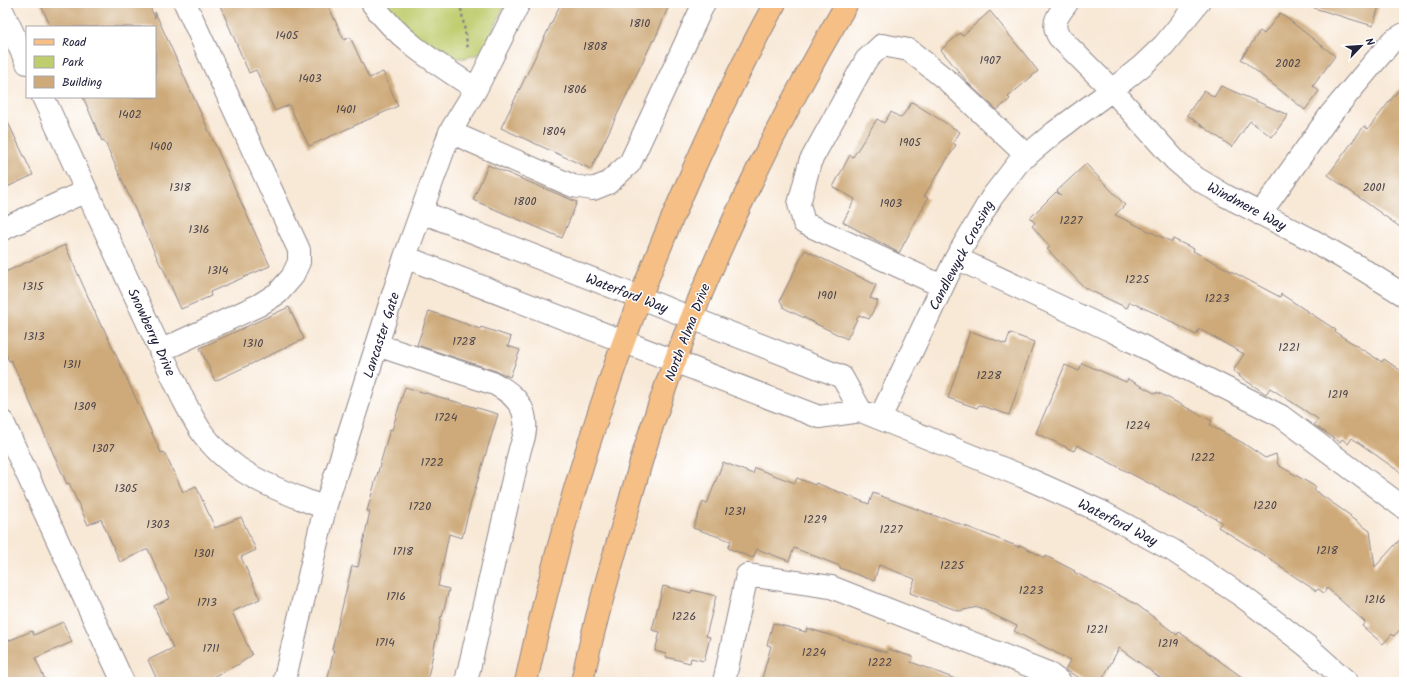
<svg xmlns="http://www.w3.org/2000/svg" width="1407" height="685" font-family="Kalam,sans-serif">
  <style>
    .green { fill: #c0cd6f; stroke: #717855 }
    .building { fill: #ceaa7a }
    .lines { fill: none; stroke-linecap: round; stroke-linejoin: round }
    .minor-casing { stroke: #8d8588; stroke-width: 24 }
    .major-casing { stroke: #8d8588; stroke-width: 24 }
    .path { stroke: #8d8588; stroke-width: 2.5; stroke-dasharray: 3 3; stroke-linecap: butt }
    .minor { stroke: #fff; stroke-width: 22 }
    .major { stroke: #f5bf86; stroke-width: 22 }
    .labels { text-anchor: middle; stroke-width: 3; stroke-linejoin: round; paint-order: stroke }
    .number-label { font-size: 12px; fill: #4d444b }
    .street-label { font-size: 14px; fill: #22223b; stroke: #fff }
  </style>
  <rect width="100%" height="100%" fill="#fff"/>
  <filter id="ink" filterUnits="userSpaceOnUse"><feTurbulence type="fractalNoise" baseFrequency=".025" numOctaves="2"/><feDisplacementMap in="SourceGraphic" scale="8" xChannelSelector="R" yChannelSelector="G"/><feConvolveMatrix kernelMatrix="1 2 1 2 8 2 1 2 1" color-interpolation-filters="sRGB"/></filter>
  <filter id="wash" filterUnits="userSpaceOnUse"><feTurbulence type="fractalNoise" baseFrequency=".012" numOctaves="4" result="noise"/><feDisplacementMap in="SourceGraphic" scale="16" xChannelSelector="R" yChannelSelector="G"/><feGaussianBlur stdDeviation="0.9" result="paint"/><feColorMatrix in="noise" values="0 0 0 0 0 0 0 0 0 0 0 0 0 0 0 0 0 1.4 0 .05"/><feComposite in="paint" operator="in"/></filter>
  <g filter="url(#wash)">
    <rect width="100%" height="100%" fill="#f8e8d6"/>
    <path class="green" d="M382 3H506L482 53 465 58H446L416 37Z"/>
    <g id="blocks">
      <path class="building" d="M40 3H148L155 18V12L270 266 210 292 211 296 181 309 162 266H161L142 225 104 140 102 141 83 97H155V27H51Z
        M219 3H327L344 40 350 37 369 78 383 72 398 106 309 146 289 105 275 111 256 70 249 73Z
        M561 3H670L654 41 653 40 591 169 501 128Z
        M1315 3H1380L1373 26 1314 8Z
        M990 11 1038 71 1008 97 1010 99 997 110 969 84 941 50 960 33 962 36Z
        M1280 13 1335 56 1313 86 1319 91 1305 110 1241 59 1260 31 1264 34Z
        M1404 83V230L1328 175 1364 126 1368 129Z
        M1221 86 1288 115 1272 137 1250 121 1232 147 1187 115 1204 90 1214 97Z
        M912 102 960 132 953 143 956 145 924 196 928 198 899 253 843 222 855 199 833 187 850 155 853 157 877 119 884 123 891 112 901 118Z
        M3 112 33 175 3 189Z
        M1086 164 1125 205 1115 215 1172 242 1173 239 1194 249 1193 251 1280 297 1281 294 1336 330 1335 332 1382 362 1384 359 1404 373V475L1352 438 1348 444 1342 439 1340 442 1314 425 1318 419 1270 388 1266 394 1239 376 1240 375 1233 371 1244 354 1199 329 1196 335 1157 314 1130 302 1127 308 1085 288 1047 249 1050 247 1032 226 1035 223 1030 218 1056 192 1061 195 1057 191Z
        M488 165 577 202 562 238 473 200Z
        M65 245 102 328 103 327 161 453 164 452 183 492 196 486 215 528 241 517 256 550 241 557 260 599 232 612 252 655 239 664 202 682H158L148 660 173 648 154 606 170 598 148 549 120 562 101 519 88 525 69 483 67 484 11 360 9 361 3 348V273Z
        M805 250 876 285 870 298 878 301 869 319 859 315 847 339 784 308 780 300Z
        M289 307 304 339 215 381 200 348Z
        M429 311 480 329 481 327 511 337 508 346 520 350 510 377 499 372 417 345Z
        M970 331 1006 344 1010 333 1034 342 1009 415 979 405 977 408 948 398Z
        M1082 363 1126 382 1128 379 1156 394 1157 392 1212 421 1210 425 1213 427 1243 443 1265 458 1276 454 1278 465 1316 487 1314 490 1351 516 1350 517 1370 531 1375 567 1404 535V625L1394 636 1392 634 1383 644 1362 626 1365 622 1327 588 1324 593 1318 589 1316 591 1279 566 1280 565 1218 527 1222 522 1077 445 1074 451 1036 433 1065 365 1079 371Z
        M405 387 498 414 471 502 462 538 449 534 438 586 449 589 442 617 441 616 427 682H327L334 650H332L352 566 358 567 370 511H367L390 429 392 430Z
        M723 462 753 474 755 468 795 483 797 478 815 485 816 483 869 504 873 493 941 518 942 517 1019 547 1020 545 1045 558 1046 556 1075 571 1074 572 1136 604 1177 635 1179 632 1249 682H1166L1119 648 1101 682H1087L1065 670 1070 660 1014 631 1017 626 978 607 959 611 910 593 915 579 879 565 874 581 840 568V566L794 548 789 561 757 549 753 558 728 548 731 541 693 528 703 502 707 504Z
        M663 586 691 593 692 590 716 596 706 636 710 637 704 661 691 658 690 663 666 657V654L655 651 660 632 652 630Z
        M63 622 72 642 35 658 46 682H3V643L32 631 34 635Z
        M773 623 806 632 807 628 887 653 888 649 913 657 911 662 958 680V682H761L771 646 767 645Z"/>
    </g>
  </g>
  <g filter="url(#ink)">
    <use href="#blocks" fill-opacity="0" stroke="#8d8588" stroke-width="1"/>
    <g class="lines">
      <g class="minor-casing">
        <path id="minor" d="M372 3C399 41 438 64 476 89
          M1067 3C1059 14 1050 23 1059 37L1112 90 1175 160 1196 178 1226 196 1312 240 1359 267 1404 295
          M3 12 27 63
          M43 97 183 399C189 410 195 423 203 434 234 476 279 490 325 508
          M450 132 573 186 593 189 608 183 630 163 704 3
          M422 212 842 377 861 411
          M1260 214 1330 115 1392 41 1404 34
          M3 229 86 191
          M405 257 819 417 861 411 1024 477 1100 511 1172 550 1242 596 1307 646 1347 682
          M956 258 1112 331 1281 416 1404 508
          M942 286 804 223 799 204 810 162 866 60 882 45 909 50 949 82 1027 156
          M377 345 495 384C524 399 532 419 520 449L466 682
          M160 351 259 305 278 293 292 277 299 262V250L185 3
          M880 418 956 258 992 197 1019 162 1055 132 1112 90 1143 65 1164 45 1198 3
          M3 422 123 682
          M284 682 325 508 405 257 450 132 476 89 519 3
          M724 682 747 575 831 587 1048 673 1060 682"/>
      </g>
      <g class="major-casing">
        <path id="major" d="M526 682C561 517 613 355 680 200 709 133 740 67 775 3
          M582 682C594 623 611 565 628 508 636 479 644 451 653 423 702 276 769 136 847 3"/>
      </g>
      <path class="path" d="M460 3 468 49"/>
      <use href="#minor" class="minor"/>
      <use href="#major" class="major"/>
    </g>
  </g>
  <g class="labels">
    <g class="number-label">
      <text x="640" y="27">1810</text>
      <text x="287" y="39">1405</text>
      <text x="595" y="50">1808</text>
      <text x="990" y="64">1907</text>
      <text x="1288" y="67">2002</text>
      <text x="310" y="82">1403</text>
      <text x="575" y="93">1806</text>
      <text x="346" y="113">1401</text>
      <text x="130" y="118">1402</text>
      <text x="554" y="135">1804</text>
      <text x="910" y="146">1905</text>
      <text x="161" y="150">1400</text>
      <text x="180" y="191">1318</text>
      <text x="1374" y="191">2001</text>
      <text x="525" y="205">1800</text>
      <text x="891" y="207">1903</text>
      <text x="1071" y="224">1227</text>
      <text x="199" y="233">1316</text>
      <text x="218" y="274">1314</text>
      <text x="1137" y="283">1225</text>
      <text x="33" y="290">1315</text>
      <text x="827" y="299">1901</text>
      <text x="1217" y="302">1223</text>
      <text x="34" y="340">1313</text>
      <text x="464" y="345">1728</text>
      <text x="253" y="347">1310</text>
      <text x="1289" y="351">1221</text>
      <text x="72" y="368">1311</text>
      <text x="989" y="379">1228</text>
      <text x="1338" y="398">1219</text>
      <text x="85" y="410">1309</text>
      <text x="446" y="421">1724</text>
      <text x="1138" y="429">1224</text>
      <text x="103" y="452">1307</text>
      <text x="1203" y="461">1222</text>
      <text x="432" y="466">1722</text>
      <text x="126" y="492">1305</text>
      <text x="1265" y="509">1220</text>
      <text x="420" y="510">1720</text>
      <text x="735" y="515">1231</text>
      <text x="815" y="523">1229</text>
      <text x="158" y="528">1303</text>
      <text x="891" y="533">1227</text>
      <text x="1327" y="554">1218</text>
      <text x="403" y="555">1718</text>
      <text x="204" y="557">1301</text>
      <text x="952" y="569">1225</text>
      <text x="1031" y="594">1223</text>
      <text x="396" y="600">1716</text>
      <text x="1375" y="603">1216</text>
      <text x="207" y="606">1713</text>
      <text x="684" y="620">1226</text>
      <text x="1097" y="633">1221</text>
      <text x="385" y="646">1714</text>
      <text x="1168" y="647">1219</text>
      <text x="211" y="652">1711</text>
      <text x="814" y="656">1224</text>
      <text x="880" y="666">1222</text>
    </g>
    <g class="street-label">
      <text transform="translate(1247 206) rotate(28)" y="5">Windmere Way</text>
      <text transform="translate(961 255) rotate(-62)" y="5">Candlewyck Crossing</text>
      <text transform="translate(627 293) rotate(21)" y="5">Waterford Way</text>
      <text transform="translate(152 332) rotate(65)" y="5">Snowberry Drive</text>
      <text transform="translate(687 332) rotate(-69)" y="5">North Alma Drive</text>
      <text transform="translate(381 335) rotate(-72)" y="5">Lancaster Gate</text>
      <text transform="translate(1118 522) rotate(27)" y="5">Waterford Way</text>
    </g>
  </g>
  <rect width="1407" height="685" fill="none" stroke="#fff" stroke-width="16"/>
  <rect x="26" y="26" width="130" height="72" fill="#ffffff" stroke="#a7a7b1"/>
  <rect x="34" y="39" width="20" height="6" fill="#f5bf86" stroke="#a7a7b1"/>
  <text x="62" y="46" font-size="12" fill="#22223b">Road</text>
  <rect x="34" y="56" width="20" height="12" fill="#c0cd6f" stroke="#a7a7b1"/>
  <text x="62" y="66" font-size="12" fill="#22223b">Park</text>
  <rect x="34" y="76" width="20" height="12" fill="#ceaa7a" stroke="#a7a7b1"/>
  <text x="62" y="86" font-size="12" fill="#22223b">Building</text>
  <g transform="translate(1361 46) rotate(65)" stroke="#ffffff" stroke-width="3" paint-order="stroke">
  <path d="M0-3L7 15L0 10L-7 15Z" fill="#22223b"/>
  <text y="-6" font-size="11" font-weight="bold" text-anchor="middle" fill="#22223b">N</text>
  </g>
</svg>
